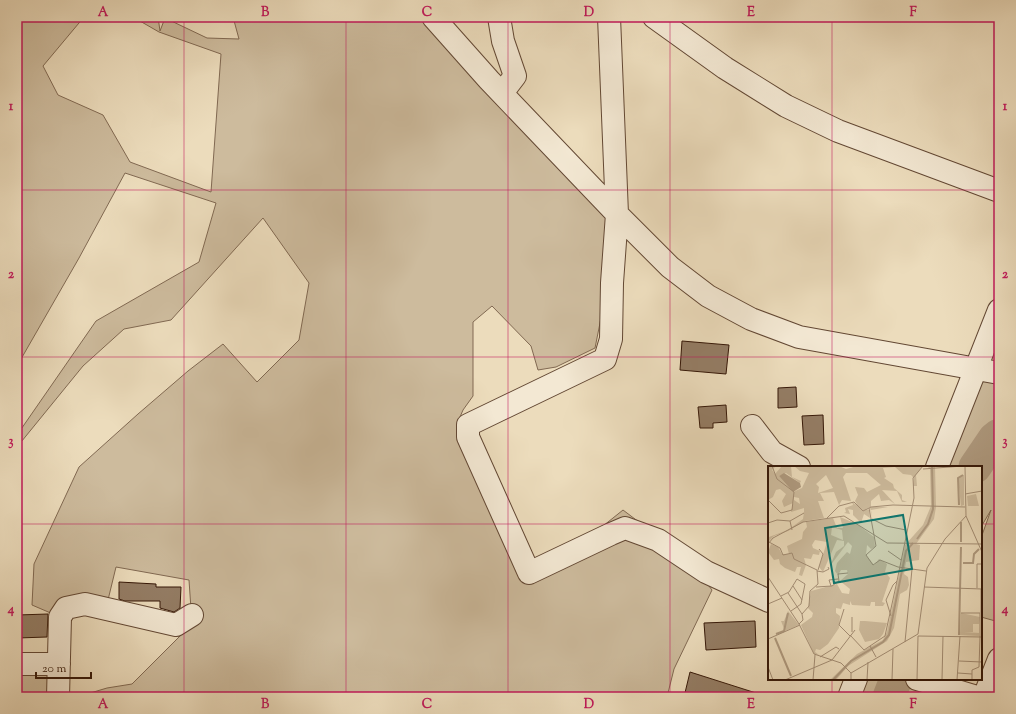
<svg xmlns="http://www.w3.org/2000/svg" width="1016" height="714" font-family="'Sorts Mill Goudy',serif">
  <style>
    .green { fill: #cdbb9d; stroke: #816952 }
    .lines { fill: none; stroke-linecap: round; stroke-linejoin: round }
    .river { stroke: #ae997e; stroke-width: 33 }
    .building { fill: #947d65; stroke: #351707 }
    .minor-casing { stroke: #634834; stroke-width: 24 }
    .minor { stroke: #f3e8d3; stroke-width: 22 }
    .grid { fill: none; stroke: #c2185b; stroke-width: 1; stroke-opacity: 0.55 }
    .inset-river { fill: none; stroke: #ae997e; stroke-width: 2 }
    .inset-road { fill: none; stroke: #a38d74; stroke-width: 1 }
    .view { fill: #0f766e; fill-opacity: 0.15; stroke: #0f766e; stroke-width: 2 }
    .inset-edge { fill: none; stroke: #351707; stroke-width: 2 }
    .neatline { fill: none; stroke: #c2185b; stroke-width: 1.5 }
    .grid-label { font-size: 13px; text-anchor: middle; font-weight: bold; fill: #c2185b }
  </style>
  <rect width="100%" height="100%" fill="#ecdcbc"/>
  <filter id="stains"><feTurbulence type="fractalNoise" baseFrequency=".005" numOctaves="4"/><feColorMatrix values="0 0 0 0 .2 0 0 0 0 .09 0 0 0 0 .02 0 0 0 .5 -.17"/></filter>
  <radialGradient id="worn" r=".72"><stop offset=".6" stop-color="#630" stop-opacity="0"/><stop offset="1" stop-color="#630" stop-opacity=".3"/></radialGradient>
  <path class="green" d="M17 17H84L43 66 58 95 103 115 130 162 211 192 221 54 159 32 133 17H158L160 31 165 18 207 38 239 39 233 17H422L607 215 608 283 595 348 556 367 538 370 531 346 492 306 473 322V396L463 410 457 424 543 574 623 510 688 559 712 590 674 669 668 693 674 697H77L107 688 132 684 192 624 189 580 116 567 107 604 60 617 32 605 34 564 79 467 138 414 188 371 223 344 257 382 299 340 309 283 263 218 171 320 124 329 83 366 17 447V435L96 321 199 262 216 203 125 173 79 258 17 366Z
    M999 362V622L981 617V538L991 510 981 527V467H941L975 391Z
    M17 669H59V686L40 697H17Z
    M862 679H928L922 697H856Z"/>
  <g class="lines">
    <path class="river" d="M975 467 994 439 999 435
      M889 697 896 679"/>
  </g>
  <path class="building" d="M682 341 729 345 726 374 680 370Z
    M796 387 797 407 778 408V388Z
    M726 405 727 422 713 423V428H700L698 407Z
    M823 415 824 444 804 445 802 416Z
    M119 582 156 584V587H181L180 608 174 612 160 608V601H125L119 599Z
    M48 614 47 637 17 638V615Z
    M755 621 756 647 706 650 704 623Z
    M690 672 756 693 755 697H684Z"/>
  <g class="lines">
    <g class="minor-casing">
      <path id="minor" d="M433 17 489 80 617 214 670 267 708 296 751 319 799 337 999 373
        M499 17 503 41 515 76 502 93
        M609 17 617 214 612 283 611 339 605 359 468 425V437L529 573 611 534 625 528 658 540 706 572 769 601
        M654 17 725 68 786 106 838 131 999 191
        M752 426 772 452 799 467
        M937 467 999 310
        M17 664H59
        M917 679 977 697
        M58 697 60 617 66 608 85 604 176 625 192 615
        M849 697 856 679
        M984 697 999 659"/>
    </g>
    <use href="#minor" class="minor"/>
  </g>
  <path class="grid" d="M184 17V697M346 17V697M508 17V697M670 17V697M832 17V467M17 190H999M17 357H999M17 524H769M981 524H999M832 679V697"/>
  <g transform="translate(768 466)">
    <rect width="214" height="214" fill="#ecdcbc"/>
    <path d="M0 0H8L4 4 7 8 14 0H23L24 11 33 15 32 17 18 7 11 10 25 26 34 22 41 7 32 5 26 0H71L78 3 89 0H155L148 9 149 20H145L146 12 143 9 135 8 127 1 115 2 118 11 116 12 125 18 126 22 134 29V34L139 36H134L129 25 114 24 127 38 121 34 113 35 111 28 103 35V41H120L103 44 104 52 102 41 98 43 101 44 102 52 96 48 93 57 85 49V44L80 43 82 48 76 47 78 46 77 42 85 39 84 36 90 40 87 35 90 29 87 21 96 22 99 26 113 19 99 7H78L75 11 83 35 74 34 71 39 66 26 52 27 56 35H50L56 52 37 55 20 65 6 70 0 76 1 71 20 64 35 53 36 46V42L23 46 26 34 32 38 31 32 26 31 25 37 16 41 14 35 18 28 12 23 8 24 5 31 0 34ZM58 9 65 22 50 27 51 21 48 18ZM159 0H167L168 41 166 53 148 78 152 79 151 94 138 96 136 108 140 111 141 119 139 124 132 128 126 162 119 175 80 200 68 214H62L89 188 115 174 119 166 137 79 155 59 163 40 162 3ZM196 9V39L193 40 190 12ZM208 28 211 40H200L199 30ZM72 51 89 58 106 71 107 81 103 83 99 79 98 89 106 99 111 93 119 98 117 106 122 112 114 136 117 137 115 140H107V136H103L102 140 84 139 82 135V139L75 137 73 143 68 142V147L72 150 71 162 60 178 52 184 48 183 47 186 51 189 46 188 33 159 44 151 45 147 40 142 43 125 69 118 74 127 81 128 82 123 72 115 80 108 79 104H73L70 109 67 105 69 97 79 86 82 88 84 80 80 76 62 100 68 86 76 80V75L69 74 55 106 51 101 59 76 47 74 44 79 45 82 52 85 51 89 45 88 43 93 36 92 38 99 34 110 31 109 33 101H29L27 106 17 102 12 98 11 93 6 94 0 86 3 78 10 81 14 88H21L19 80 34 73 35 66 39 61 38 56 65 52 69 62H75ZM64 61 74 64 75 74 63 69ZM20 145 31 159 17 165 13 155H16ZM193 147 212 151 211 158H205V166H196L211 167V170L192 169ZM92 155H97L119 157 115 168 111 173 97 176 91 164Z" fill="#cdbb9d" fill-rule="evenodd"/>
    <path d="M16 7 32 17 33 21 25 26 11 10Z" fill="#ae997e"/>
    <path class="inset-river" d="M191 39 190 12 195 9M149 73 160 58 165 43 164 0M193 76V56M195 97H205L206 88 211 83M8 168 16 165 20 147M191 169 193 81M7 172 23 210M65 214 83 195 115 176 121 169 138 85 145 77"/>
    <path class="inset-road" d="M197 0 198 50 214 86M155 3 195 0M197 28 214 25M0 34 13 47 24 44 26 26 9 13 4 0M101 42 108 80 98 89 105 99 112 94 130 101 158 105M59 52 71 40 86 36 95 45 103 41 125 39 197 41M104 53 118 60 138 64M22 55 36 47M0 57 9 54 22 55 24 64M1 76 12 82 15 89 24 87 26 93 49 104 50 118 42 125 41 140 34 148M0 78 5 72 35 56 76 50 119 77 214 78M120 85 133 94M50 104 55 88 51 83M49 105 55 106 61 103 60 101M0 111 31 158 46 188 73 197 83 207V214M25 120 34 134M63 120 61 114 70 113M48 121 64 120 71 115 70 108 80 107M156 121 214 123M209 122V98H214M20 127 34 148 35 154 31 158M13 130 21 126 29 113 37 118 33 138 23 145M0 138 14 132M76 143 71 159 82 170M193 147H212M213 147V123M123 150 118 134 125 119 129 115 146 32 145 12 155 0M84 151V166M82 169 96 184 117 170 129 115M212 171V147M0 173 32 159M137 176 144 103M102 180 108 191M52 191 68 181 71 183M191 195 214 196M0 201 5 214M83 207 150 168 159 102 177 73 198 50M190 207 204 208M17 214 64 194 87 164M45 214 47 189M99 214 100 196M124 214 125 183M149 214 150 170 214 171M174 214 175 170M189 214 192 170M204 214V204L211 201 212 171"/>
    <path class="view" d="M135 49 144 103 66 117 57 62Z"/>
    <rect width="214" height="214" class="inset-edge"/>
  </g>
  <rect width="1016" height="714" fill="none" stroke="#ecdcbc" stroke-width="44"/>
  <path d="M36 672v6h55v-6" fill="none" stroke="#351707" stroke-width="2"/>
  <text x="42" y="672" font-size="12" fill="#351707" stroke="#f3e8d3" stroke-width="3" paint-order="stroke">20 m</text>
  <rect x="22" y="22" width="972" height="670" class="neatline"/>
  <g class="grid-label">
    <text x="103" y="16">A</text>
    <text x="265" y="16">B</text>
    <text x="427" y="16">C</text>
    <text x="589" y="16">D</text>
    <text x="751" y="16">E</text>
    <text x="913" y="16">F</text>
    <text x="11" y="110">1</text>
    <text x="1005" y="110">1</text>
    <text x="11" y="278">2</text>
    <text x="1005" y="278">2</text>
    <text x="11" y="445">3</text>
    <text x="1005" y="445">3</text>
    <text x="11" y="613">4</text>
    <text x="1005" y="613">4</text>
    <text x="103" y="708">A</text>
    <text x="265" y="708">B</text>
    <text x="427" y="708">C</text>
    <text x="589" y="708">D</text>
    <text x="751" y="708">E</text>
    <text x="913" y="708">F</text>
  </g>
  <rect width="100%" height="100%" filter="url(#stains)"/>
  <rect width="100%" height="100%" fill="url(#worn)"/>
</svg>
